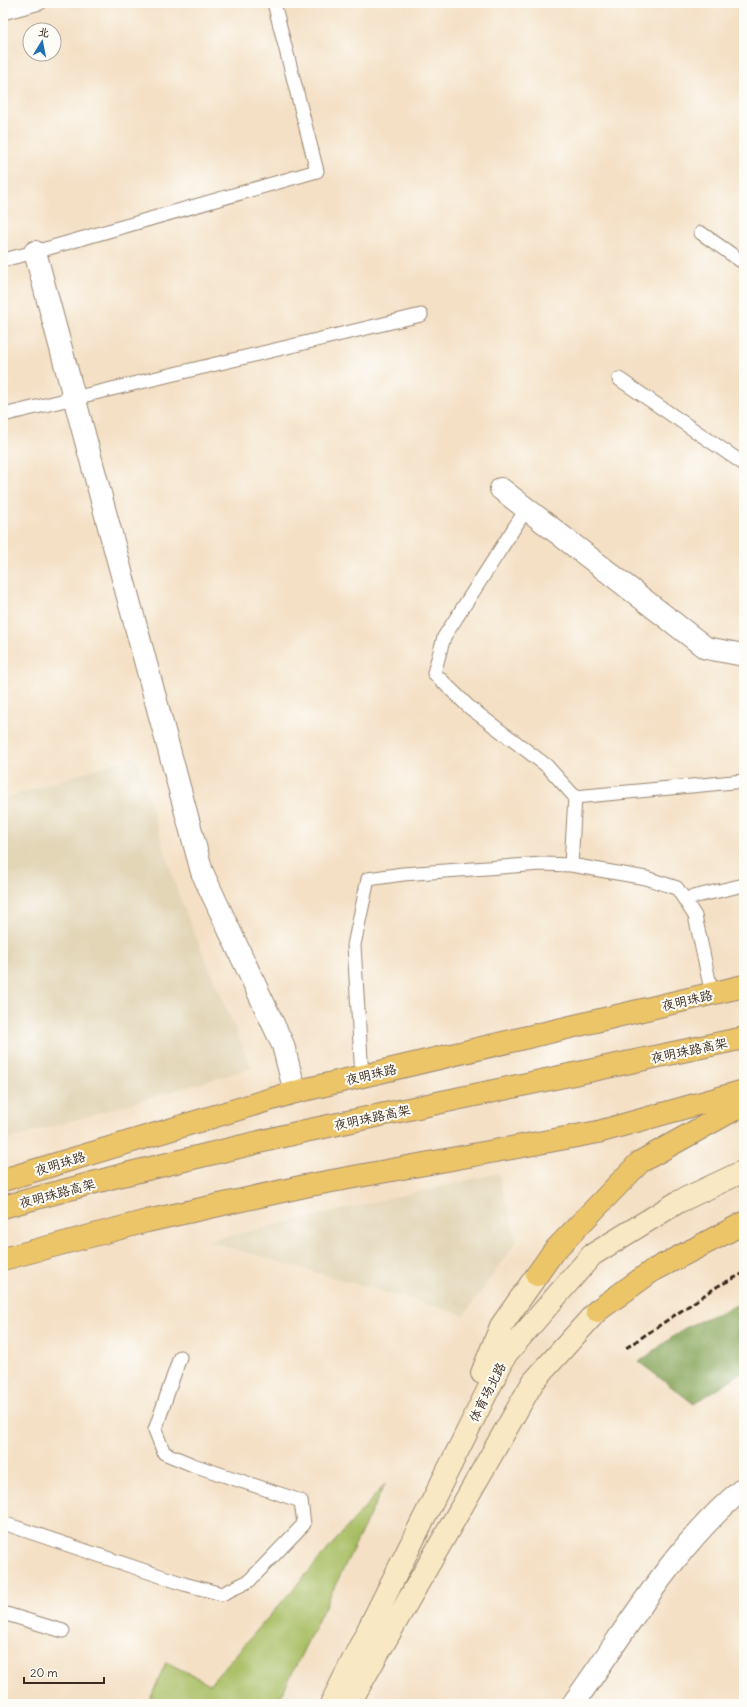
<svg xmlns="http://www.w3.org/2000/svg" width="747" height="1707" font-family="Delius,'LXGW WenKai TC',sans-serif">
  <style>
    .built { fill: #e3d6b7 }
    .green { fill: #a7bd62; stroke: #717440 }
    .forest { fill: #85a458; stroke: #60673b }
    .lines { fill: none; stroke-linecap: round; stroke-linejoin: round }
    .lane-casing { stroke: #988572; stroke-width: 15 }
    .street-casing { stroke: #988572; stroke-width: 24 }
    .secondary-casing { stroke: #988572; stroke-width: 24 }
    .primary-casing { stroke: #988572; stroke-width: 24 }
    .highway-casing { stroke: #988572; stroke-width: 24 }
    .lane { stroke: #fff; stroke-width: 13 }
    .street { stroke: #fff; stroke-width: 22 }
    .secondary { stroke: #f8e8c3; stroke-width: 22 }
    .primary { stroke: #edc569; stroke-width: 22 }
    .highway { stroke: #edc569; stroke-width: 22 }
    .rail { stroke: #3b2a1e; stroke-width: 3; stroke-dasharray: 6 3; stroke-linecap: butt }
    .labels { text-anchor: middle; stroke-width: 4; stroke-linejoin: round; paint-order: stroke }
    .street-label { font-size: 13px; fill: #3b2a1e; stroke: #fdfcf7 }
  </style>
  <rect width="100%" height="100%" fill="#fdfcf7"/>
  <filter id="ink" filterUnits="userSpaceOnUse"><feTurbulence type="fractalNoise" baseFrequency=".025" numOctaves="2"/><feDisplacementMap in="SourceGraphic" scale="8" xChannelSelector="R" yChannelSelector="G"/><feConvolveMatrix kernelMatrix="1 2 1 2 8 2 1 2 1" color-interpolation-filters="sRGB"/></filter>
  <filter id="wash" filterUnits="userSpaceOnUse"><feTurbulence type="fractalNoise" baseFrequency=".012" numOctaves="4" result="noise"/><feDisplacementMap in="SourceGraphic" scale="16" xChannelSelector="R" yChannelSelector="G"/><feGaussianBlur stdDeviation="0.9" result="paint"/><feColorMatrix in="noise" values="0 0 0 0 0 0 0 0 0 0 0 0 0 0 0 0 0 1.4 0 .05"/><feComposite in="paint" operator="in"/></filter>
  <g filter="url(#wash)">
    <rect width="100%" height="100%" fill="#f4e0c5"/>
    <path class="built" d="M135 756 180 899 252 1068 3 1141V799Z
      M498 1173 517 1241 464 1315 206 1241Z"/>
    <path class="green" d="M385 1484 277 1704H148L166 1662 210 1684Z"/>
    <path class="forest" d="M744 1302V1371L694 1404 639 1362 686 1327Z"/>
  </g>
  <g filter="url(#ink)">
    <g class="lines">
      <g class="lane-casing">
        <path id="lane" d="M3 13 40 3
          M701 233 744 263
          M3 260 35 252 317 171 274 3
          M619 379 744 464
          M3 415 421 315
          M575 797 744 781
          M571 865 646 878 677 888 695 916 712 994
          M684 899 744 885
          M362 1076 354 945 368 879 403 874 542 864 571 865 575 797 547 766 469 707 434 673 444 637 527 508
          M3 1523 184 1584 222 1594 249 1581 304 1524 301 1501 193 1465 164 1453 155 1430 180 1357
          M3 1613 63 1631"/>
      </g>
      <g class="street-casing">
        <path id="street" d="M35 252 202 872 283 1045 295 1092
          M501 489 706 648 744 655
          M573 1704C626 1631 674 1545 744 1488"/>
      </g>
      <g class="secondary-casing">
        <path id="secondary" d="M482 1373 501 1326 537 1275
          M331 1704 506 1354 592 1255 678 1202 744 1171
          M349 1704 533 1382 597 1311"/>
      </g>
      <g class="primary-casing">
        <path id="primary" d="M3 1180 295 1092 744 986
          M3 1259 147 1221 305 1186 598 1132 744 1091
          M537 1275 553 1252 640 1162 744 1104
          M597 1311 652 1271 744 1223"/>
      </g>
      <g class="highway-casing">
        <path id="highway" d="M3 1207 122 1175 305 1131 744 1038"/>
      </g>
      <use href="#lane" class="lane"/>
      <use href="#street" class="street"/>
      <use href="#secondary" class="secondary"/>
      <use href="#primary" class="primary"/>
      <use href="#highway" class="highway"/>
      <path class="rail" d="M626 1348 718 1286 744 1273"/>
    </g>
  </g>
  <g class="labels">
    <g class="street-label">
      <text transform="translate(687 1000) rotate(-13)" y="5">夜明珠路</text>
      <text transform="translate(689 1050) rotate(-12)" y="5">夜明珠路高架</text>
      <text transform="translate(371 1074) rotate(-13)" y="5">夜明珠路</text>
      <text transform="translate(372 1117) rotate(-12)" y="5">夜明珠路高架</text>
      <text transform="translate(60 1163) rotate(-17)" y="5">夜明珠路</text>
      <text transform="translate(57 1193) rotate(-15)" y="5">夜明珠路高架</text>
      <text transform="translate(487 1392) rotate(-63)" y="5">体育场北路</text>
    </g>
  </g>
  <rect width="747" height="1707" fill="none" stroke="#fdfcf7" stroke-width="16"/>
  <g transform="translate(42 42) rotate(10)"><circle r="19" fill="#fdfcf7" stroke="#afa8a0"/>
  <path d="M0-3L7 15L0 10L-7 15Z" fill="#1f6fb2"/>
  <text y="-6" font-size="11" font-weight="bold" text-anchor="middle" fill="#3b2a1e">北</text>
  </g>
  <path d="M24 1677v6h80v-6" fill="none" stroke="#3b2a1e" stroke-width="2"/>
  <text x="30" y="1677" font-size="12" fill="#3b2a1e" stroke="#fdfcf7" stroke-width="3" paint-order="stroke">20 m</text>
</svg>
